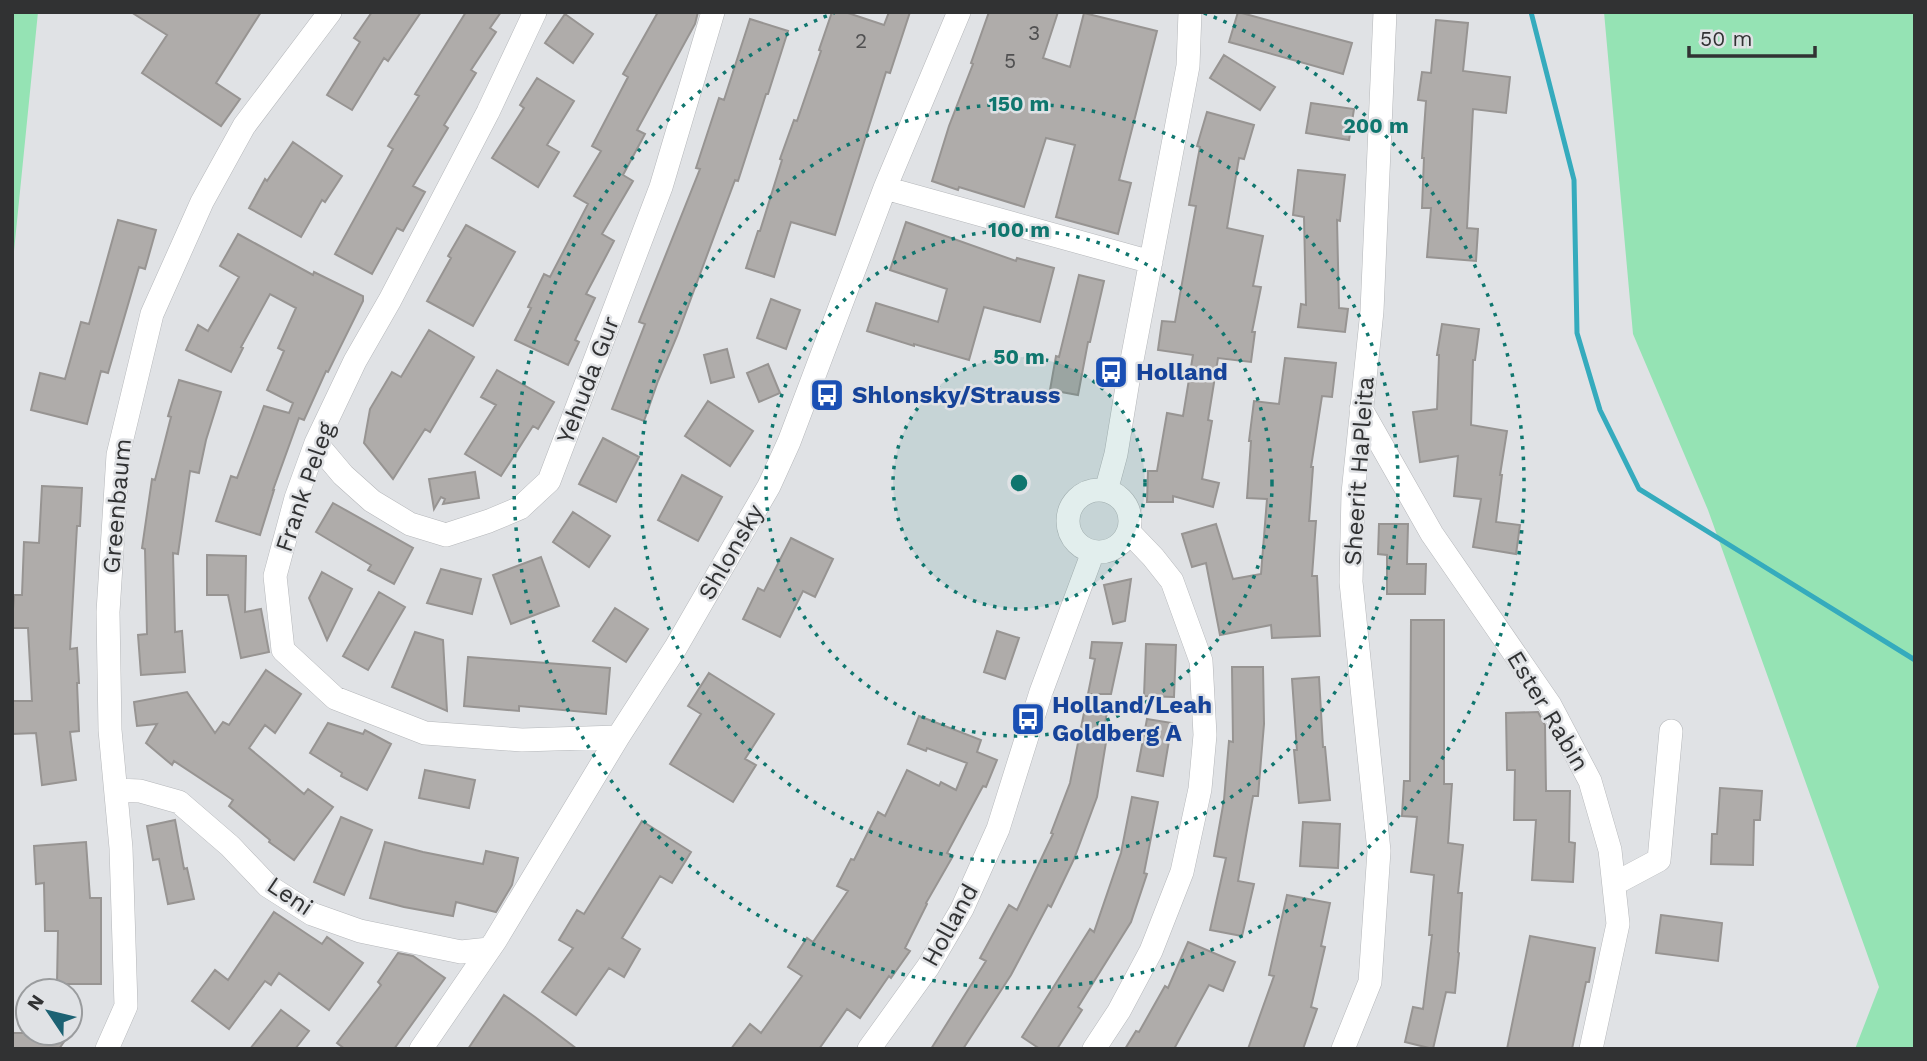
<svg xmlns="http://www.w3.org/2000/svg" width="1927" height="1061" font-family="'Work Sans',sans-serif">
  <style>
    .green { fill: #95e3b4 }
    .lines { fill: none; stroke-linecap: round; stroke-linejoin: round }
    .stream { stroke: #35abbd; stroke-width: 5 }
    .building { fill: #afacaa; stroke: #979492; stroke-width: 2 }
    .minor-casing { stroke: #b5b7ba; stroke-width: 24 }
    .minor { stroke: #fff; stroke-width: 23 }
    .ring { fill: none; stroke: #0f766e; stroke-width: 3.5; stroke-dasharray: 3.5 7 }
    .labels { text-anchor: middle; stroke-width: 5; stroke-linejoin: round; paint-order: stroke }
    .number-label { font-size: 21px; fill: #505051 }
    .transit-label { font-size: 24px; font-weight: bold; fill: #164399; stroke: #e0e2e5; text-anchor: start }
    .street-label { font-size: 24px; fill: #313233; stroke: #e0e2e5 }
    .centre { fill: #0f766e; stroke: #e0e2e5; stroke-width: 3.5 }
    .ring-label { font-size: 21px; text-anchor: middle; font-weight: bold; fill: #0f766e; stroke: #e0e2e5; stroke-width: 5; stroke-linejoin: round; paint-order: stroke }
  </style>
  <rect width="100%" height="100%" fill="#e0e2e5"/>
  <path class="green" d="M12 12H38L12 271Z
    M1604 12H1915V1049H1855L1879 987 1708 510 1633 334Z"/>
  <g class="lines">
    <path class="stream" d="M1531 12 1574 180 1577 333 1600 410 1639 489 1915 660"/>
  </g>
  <path class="building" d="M131 12H261L216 83 240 99 221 126 142 73 167 35Z
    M372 12H421L388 61 384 58 352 110 327 95 360 42 354 38Z
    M466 12H501L490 28 496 32 471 70 476 73 444 125 448 128 413 186 425 192 403 231 397 228 372 274 335 254 393 149 388 146 419 96 415 94Z
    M658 12H698L695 24 637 130 645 134 623 175 633 181 602 234 614 241 586 294 595 298 575 340 579 342 568 365 515 340 531 308 528 307 544 274 550 277 588 204 574 196 601 151 592 146 628 77 623 74Z
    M832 12H845L884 25 889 12H910L890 73 886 72 835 235 791 222 774 277 746 268 758 231H760L782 160 780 159 794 120 797 121 821 51 819 50Z
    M989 12H1058L1043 58 1070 67 1084 13 1157 31 1119 180 1131 183 1118 234 1056 217 1075 145 1046 138 1024 207 959 187 958 190 932 181 949 126 973 64 971 63Z
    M1238 12 1352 43 1343 74 1229 42Z
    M565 14 593 34 573 63 545 43Z
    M750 19 788 31 768 94H766L738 181 735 180 677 336 658 381 644 421 612 409 645 324 639 322 700 169 696 168 719 98 724 100Z
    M1436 20 1468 23 1463 71 1510 77 1506 113 1473 109 1467 228 1478 229 1476 261 1427 257 1431 208H1422L1424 158H1422L1426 101 1418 100 1422 72 1431 73Z
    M1224 55 1275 87 1260 110 1210 78Z
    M537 78 574 101 547 145 559 152 538 187 492 158 524 108 520 105Z
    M1311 103 1354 109 1349 140 1306 133Z
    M1207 112 1254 125 1244 159 1239 158 1227 228 1263 236 1253 286 1261 287 1252 332H1255L1251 362 1218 358 1208 420 1212 421 1202 479 1219 483 1213 507 1173 496V502H1147L1148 471H1157L1167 413 1183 416 1193 355 1158 350 1162 321 1175 322 1196 206 1189 205 1200 147 1197 146Z
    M293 142 342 176 325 202 322 200 301 237 249 208 265 179 267 181Z
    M1298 170 1345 175 1340 221 1337 220 1339 308 1348 309 1345 332 1298 327 1301 304 1306 305 1304 217 1293 215Z
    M118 220 156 230 145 269 139 267 108 373 101 371 87 424 31 410 40 373 65 379 81 322 89 324Z
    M906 222 1016 261 1017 258 1054 268 1040 322 984 307 969 360 914 344V346L867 331 876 303 938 322 947 289 890 270Z
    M466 225 515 252 473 326 427 301 451 258 448 256Z
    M238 234 313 275 314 272 363 296V301L328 372 326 371 304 420 299 418 273 490H274L260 535 216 521 231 476 237 478 264 406 289 413 293 403 267 390 284 351 278 348 296 308 270 294 241 347 243 348 231 372 186 350 198 325 208 331 239 277 220 266Z
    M1079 275 1104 281 1090 342H1088L1078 395 1050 390 1056 356 1059 357Z
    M771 299 800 310 786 349 757 338Z
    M1442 324 1479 329 1475 360H1473L1471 425 1507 431 1500 475H1502L1496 522 1520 525 1516 554 1473 547 1481 499 1454 496 1458 456 1420 462 1413 412 1437 409 1439 355H1437Z
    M429 330 474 357 430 432 425 429 393 479 364 443 370 409 392 372 401 377Z
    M727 349 734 377 711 383 704 355Z
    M1285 358 1336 363 1332 397 1322 396 1311 467H1313L1309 521H1316L1312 576H1317L1320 636 1272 638 1271 625 1220 635 1206 563 1192 567 1182 534 1216 524 1233 579 1261 574 1267 499 1247 498 1251 441H1249L1254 401 1279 404Z
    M768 364 780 393 759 402 747 373Z
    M497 370 554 402 538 429 533 426 501 476 465 454 496 405 481 397Z
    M179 380 221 392 206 440 199 473 190 471 178 554 173 553 175 632 182 631 185 672 141 675 138 635 147 634 145 549 142 548 152 479 155 480 171 417 168 416Z
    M708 401 753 431 730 466 685 436Z
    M603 438 639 457 616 502 579 484Z
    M475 472 479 498 443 504 445 499 441 497 434 509 429 479Z
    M682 475 722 497 698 541 658 520Z
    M42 486 82 488 80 526H77L70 649 77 648 79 683H77L79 731 70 732 76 780 42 785 36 733 12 734V701H32L28 628H12V623L14 595H22L24 542 39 543Z
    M333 503 413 548 394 584 368 570 371 565 316 532Z
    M573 512 610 536 589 567 553 542Z
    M1379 524H1408L1407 564H1426L1425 594H1387V555L1378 554Z
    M791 538 833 559 815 597 803 591 780 637 743 619 758 588 764 591Z
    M207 555 246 556 245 612 261 609 269 652 241 658 228 595H207Z
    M541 557 559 606 511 624 493 575Z
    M441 569 481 579 472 614 427 603Z
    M322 572 352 589 327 640 309 598Z
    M1131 579 1125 621 1113 624 1104 585Z
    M379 592 405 607 368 670 343 656Z
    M615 608 648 629 626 662 593 641Z
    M1411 620H1444V784H1452L1448 843 1463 845 1458 893H1462L1458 952 1459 953 1455 993 1446 992 1433 1049 1405 1042 1413 1007 1423 1009 1432 935H1429L1434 875 1411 872 1417 817 1402 816 1404 781H1410Z
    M997 631 1019 638 1005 679 984 672Z
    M415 632 443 640 447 711 392 687Z
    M1092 642 1122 643 1111 694H1088L1095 659 1090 658Z
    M1146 644 1176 645 1174 697 1144 696Z
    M468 657 610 668 606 714 519 706V711L464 706Z
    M1232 667H1263L1264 724 1258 796H1253L1238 881 1254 884 1242 936 1210 930 1226 858 1214 856 1224 800 1229 741 1233 742Z
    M266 670 301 694 275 733 265 725 249 748 304 794 308 789 333 807 294 860 269 842 270 840 229 806 233 800 174 761 172 765 146 743 157 724 137 726 134 702 187 692 215 733 223 722 229 725Z
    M709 673 774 714 745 759 756 765 733 802 670 764 701 714 688 706Z
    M1319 677 1323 747H1325L1330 800 1299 803 1294 750H1297L1292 679Z
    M1085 708 1107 712 1105 723 1109 724 1097 797 1074 859 1051 907 1048 905 1011 975 963 1049H931L986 961 980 958 1009 905 1017 910 1053 834 1051 833 1070 783Z
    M1538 712 1545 725 1546 791H1570L1569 842 1575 843 1573 882 1532 880 1536 820H1514L1515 770H1507L1506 713Z
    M919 716 981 740 977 752 997 760 986 787 983 786 947 853 953 856 926 903 927 904 905 948 910 951 891 978 889 976 860 1018 847 1009 819 1049H731L750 1024 761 1033 802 976 788 967 807 938 813 942 848 891 837 886 851 859 854 860 878 812 885 816 907 770 939 786 941 782 956 790 967 763 927 748 926 751 908 744Z
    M1147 719 1172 723 1163 776 1137 771Z
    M328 723 363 734 365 730 391 744 367 790 341 776 342 773 310 753Z
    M425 770 475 780 469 808 419 798Z
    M1720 788 1762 791 1760 820H1754L1753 865 1711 864 1712 834H1717Z
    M1132 797 1158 802 1144 873 1147 874 1131 922 1078 1007 1082 1010 1057 1049H1040L1022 1037 1090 929 1094 932 1121 853Z
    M341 817 372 830 344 895 314 882Z
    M175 820 184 869 187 868 194 899 168 904 159 859 153 860 147 826Z
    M642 821 691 852 672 883 660 876 622 938 640 949 624 977 609 968 576 1015 542 992 573 948 559 940 577 910 584 914Z
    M1303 822 1340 824 1338 868 1300 866Z
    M86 842 90 898H101V984H57L58 931H45L44 883 36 884 34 846Z
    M385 842 423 852 483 864 486 851 518 858 512 885 496 912 456 902 453 916 404 907 370 898Z
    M1287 895 1330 903 1321 946 1325 947 1311 1007 1317 1009 1303 1049H1248L1274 976 1269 975Z
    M274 912 322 944 327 937 363 963 329 1010 279 973 271 985 265 981 229 1029 192 1001 215 970 228 980Z
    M1661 915 1722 923 1718 961 1656 953Z
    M1530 936 1595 948 1589 982H1586L1572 1049H1507Z
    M1188 942 1235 962 1223 991 1209 985 1174 1049H1125L1136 1031 1139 1032 1165 986 1168 988Z
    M398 953 413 956 445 978 394 1049H345L337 1043 381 985 378 982Z
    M504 995 535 1017 577 1049H468Z
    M281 1010 309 1031 295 1049H250Z
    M12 1033H70L59 1049H12Z"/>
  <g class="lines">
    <g class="minor-casing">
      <path id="minor" d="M535 12 488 112 390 300 355 361 316 443 296 498 275 576 283 650 335 698 425 733 522 740 618 737
        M885 188 1151 262
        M1361 409 1432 534 1550 705 1590 781 1610 850 1618 924 1591 1049
        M316 443 343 475 372 501 410 524 446 535 489 521 520 508 549 481 661 187 713 12
        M1068 521a31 31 0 1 1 62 0a31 31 0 1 1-62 0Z
        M1106 491 1116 454 1128 381 1188 66 1190 12
        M116 790 140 791 179 802 230 846 268 886 312 914 360 931 461 952 489 949
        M1614 884 1659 860 1671 731
        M107 1049 126 1006 121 848 110 730 108 612 118 455 152 314 202 202 244 126 330 12
        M421 1049 495 941 618 737 676 647 769 486 789 442 885 188 959 12
        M869 1049 928 967 962 909 998 829 1041 692 1093 552
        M1094 1049 1119 1011 1151 951 1182 872 1200 789 1205 735 1201 661 1172 581 1153 557 1129 532
        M1343 1049 1370 982 1379 851 1351 582 1353 493 1372 311 1385 12"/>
    </g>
    <use href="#minor" class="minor"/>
  </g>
  <circle cx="1019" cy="483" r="126" fill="#0f766e" fill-opacity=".12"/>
  <g class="ring">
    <circle cx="1019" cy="483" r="126"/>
    <circle cx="1019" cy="483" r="253"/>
    <circle cx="1019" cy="483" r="379"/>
    <path d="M1204 13A505 505 0 1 1 834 13"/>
  </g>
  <defs>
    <g id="bus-square" transform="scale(1.75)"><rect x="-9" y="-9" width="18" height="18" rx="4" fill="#1a4fb4" stroke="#e0e2e5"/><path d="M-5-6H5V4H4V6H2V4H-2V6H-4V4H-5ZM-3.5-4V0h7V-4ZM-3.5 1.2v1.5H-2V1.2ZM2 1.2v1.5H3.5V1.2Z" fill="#fff"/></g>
  </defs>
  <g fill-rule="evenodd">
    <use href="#bus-square" x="1111" y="372"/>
    <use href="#bus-square" x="827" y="395"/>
    <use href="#bus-square" x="1028" y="719"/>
  </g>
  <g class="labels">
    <g class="number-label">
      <text x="1034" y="40">3</text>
      <text x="861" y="48">2</text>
      <text x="1010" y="68">5</text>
    </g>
    <g class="transit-label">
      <text x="1136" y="380">Holland</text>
      <text x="852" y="403">Shlonsky/Strauss</text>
      <text x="1052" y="713">Holland/Leah<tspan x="1052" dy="28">Goldberg A</tspan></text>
    </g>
    <g class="street-label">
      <text transform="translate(588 380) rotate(-69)" y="8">Yehuda Gur</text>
      <text transform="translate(1359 471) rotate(-86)" y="8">Sheerit HaPleita</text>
      <text transform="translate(305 487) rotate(-71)" y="8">Frank Peleg</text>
      <text transform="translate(117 506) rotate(-85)" y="8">Greenbaum</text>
      <text transform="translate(731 552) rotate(-60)" y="8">Shlonsky</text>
      <text transform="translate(1548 711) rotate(59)" y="8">Ester Rabin</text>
      <text transform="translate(290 896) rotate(34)" y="8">Leni</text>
      <text transform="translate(950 925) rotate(-61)" y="8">Holland</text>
    </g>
  </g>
  <circle cx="1019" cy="483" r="10" class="centre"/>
  <g class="ring-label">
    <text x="1019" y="111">150 m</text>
    <text x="1376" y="133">200 m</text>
    <text x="1019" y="237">100 m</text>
    <text x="1019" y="364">50 m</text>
  </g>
  <rect width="1927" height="1061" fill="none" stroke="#313233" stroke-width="28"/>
  <g transform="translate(49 1012) rotate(305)"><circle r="33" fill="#e0e2e5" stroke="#9a9c9e" stroke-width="2"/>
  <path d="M0-5L12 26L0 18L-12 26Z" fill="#1c6273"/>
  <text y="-10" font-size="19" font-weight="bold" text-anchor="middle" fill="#313233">N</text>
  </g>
  <path d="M1689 46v10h126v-10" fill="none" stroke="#313233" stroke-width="3.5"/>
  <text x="1700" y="46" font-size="21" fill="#313233" stroke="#e0e2e5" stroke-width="5" paint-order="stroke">50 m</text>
</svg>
